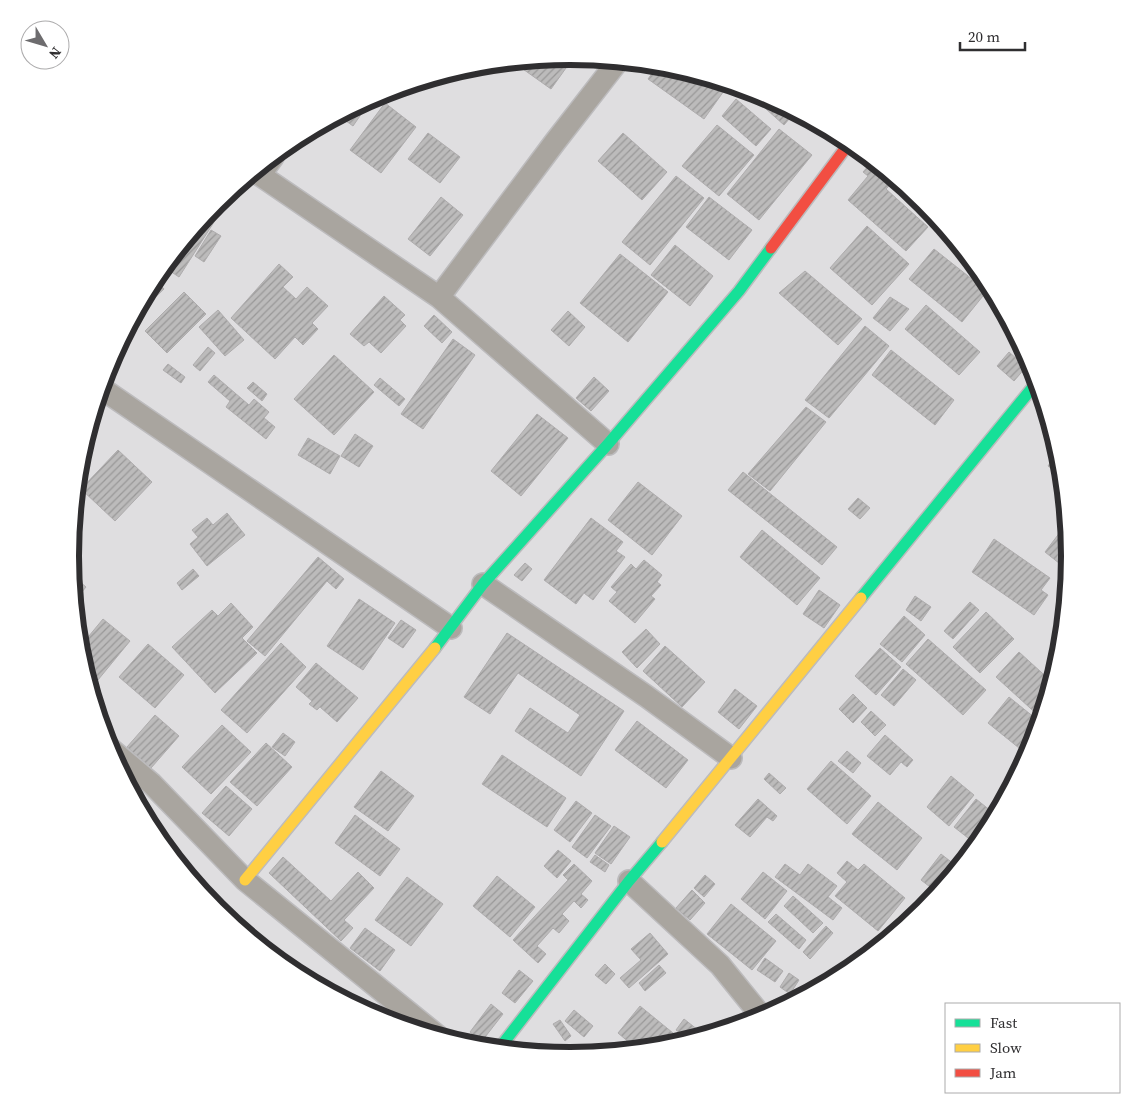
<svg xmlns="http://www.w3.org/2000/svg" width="1140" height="1113" font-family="'Source Serif 4',serif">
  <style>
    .building { fill: url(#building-hatch); stroke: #aeacad }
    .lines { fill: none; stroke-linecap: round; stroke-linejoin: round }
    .street-casing { stroke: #bcbbbd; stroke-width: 24 }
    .fast-casing { stroke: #bcbbbd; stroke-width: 14 }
    .slow-casing { stroke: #bcbbbd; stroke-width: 14 }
    .jam-casing { stroke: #bcbbbd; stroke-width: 14 }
    .street { stroke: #a9a59f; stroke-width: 21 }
    .fast { stroke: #16e098; stroke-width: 11 }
    .slow { stroke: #ffcf43; stroke-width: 11 }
    .jam { stroke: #f24e42; stroke-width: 11 }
    .rim { fill: none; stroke: #2f2e30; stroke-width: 6 }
  </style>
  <defs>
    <pattern id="building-hatch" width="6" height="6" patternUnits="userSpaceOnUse" patternTransform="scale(1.25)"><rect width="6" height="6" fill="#bcbbbb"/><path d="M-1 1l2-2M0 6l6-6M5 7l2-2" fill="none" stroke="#999898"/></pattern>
  </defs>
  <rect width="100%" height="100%" fill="#dfdee0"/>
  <path class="building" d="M565 57 571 61 551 89 513 62Z
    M658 65 668 66 717 81 726 88 704 119 648 79Z
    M464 69 458 76 452 72Z
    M750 91 762 94 795 112 784 125 748 93Z
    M373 97 353 126 339 116Z
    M736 99 771 129 756 146 722 116Z
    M385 103 416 127 381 173 350 150Z
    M717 125 754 155 719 196 682 166Z
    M779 129 812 155 759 220 727 194Z
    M428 133 460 157 440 183 408 159Z
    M623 133 667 172 642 200 598 161Z
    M871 163 893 182 886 189 928 227 906 251 848 200 868 176 863 172Z
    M676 176 704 198 650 265 622 242Z
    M227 194 230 197 179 277 164 267 216 203Z
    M441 197 463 215 430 256 408 239Z
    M709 197 752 230 729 260 686 227Z
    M867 226 909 264 872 305 830 268Z
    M211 230 221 236 204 262 195 256Z
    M675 245 713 276 690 306 651 275Z
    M934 249 987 291 962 322 909 279Z
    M963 250 972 262 960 253Z
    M620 254 668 292 628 342 580 303Z
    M279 264 293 277 283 287 296 299 307 287 328 306 312 323 318 329 303 345 295 337 275 359 231 318Z
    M805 271 862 319 838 345 779 293Z
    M154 278 164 289 132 319Z
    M184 292 206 314 167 353 145 331Z
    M384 296 405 315 400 320 406 326 381 353 369 342 364 346 350 334Z
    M890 297 909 309 890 331 873 318Z
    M926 305 980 352 959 375 905 329Z
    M218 310 244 340 225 356 199 327Z
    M568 311 585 327 569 346 551 330Z
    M434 315 452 332 442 343 424 326Z
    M865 326 889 346 829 418 805 400Z
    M453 339 475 355 423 429 401 414Z
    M208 347 215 353 200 371 193 365Z
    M891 350 954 400 935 425 872 375Z
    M1009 352 1026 367 1014 381 997 366Z
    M334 355 374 392 334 435 294 399Z
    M168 364 185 377 181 383 163 370Z
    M214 375 249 405 254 399 269 412 264 418 275 427 266 439 226 407 230 401 208 382Z
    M594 377 609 391 591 411 576 398Z
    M380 378 405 399 399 406 374 385Z
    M253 382 267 394 262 401 247 388Z
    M806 407 826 422 770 491 748 474Z
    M537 414 568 438 521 496 491 471Z
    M355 434 373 446 359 467 341 456Z
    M308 438 340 456 330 474 298 455Z
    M118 450 152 482 115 521 81 489Z
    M1058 451 1061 459 1062 476 1048 466Z
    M743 472 837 547 822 565 728 490Z
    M638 482 682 516 652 555 608 520Z
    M858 498 870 508 860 519 848 509Z
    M227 513 245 535 207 566 190 544 198 537 192 530 207 518 213 525Z
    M591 518 623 542 616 551 625 557 593 600 584 593 576 604 544 580Z
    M1067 523 1070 557 1069 571 1045 552Z
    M762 530 820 578 797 605 740 557Z
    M994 539 1050 578 1041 590 1048 595 1034 615 972 572Z
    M318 557 344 579 336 589 327 581 265 656 247 641Z
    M644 560 662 575 657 582 661 585 651 596 655 599 635 623 609 601 617 592 611 587 631 564 636 569Z
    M525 563 532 569 522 581 514 575Z
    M193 569 199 576 182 590 177 583Z
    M72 575 86 587 81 593 73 586Z
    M819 590 840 605 824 628 803 614Z
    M915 596 931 607 921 621 906 610Z
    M359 599 395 623 363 670 327 646Z
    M970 602 979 610 953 639 944 631Z
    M231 603 253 627 242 638 257 653 215 693 172 647 212 610 218 616Z
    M986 612 1014 639 980 673 953 647Z
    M904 616 925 635 902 662 880 644Z
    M103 619 130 641 93 686 88 683 79 648Z
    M401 620 416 630 403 648 388 638Z
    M646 629 660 644 637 668 622 652Z
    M507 633 624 711 581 776 515 731 530 708 568 733 580 715 518 673 490 714 464 697Z
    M928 639 986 690 963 715 906 664Z
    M281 643 306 667 247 733 221 710Z
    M148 644 184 675 155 708 119 677Z
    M665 646 705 682 682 707 643 671Z
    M880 648 901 667 876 695 855 676Z
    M1019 652 1052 682 1041 718 996 677Z
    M316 663 358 698 337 722 320 707 317 710 309 704 312 701 296 687Z
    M903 669 916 680 894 706 881 695Z
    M735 689 757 706 739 729 718 712Z
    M853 694 867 708 853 723 839 709Z
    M1009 697 1040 722 1019 748 988 723Z
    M871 711 886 725 875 736 861 722Z
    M155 715 179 736 151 768 127 747Z
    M637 721 688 760 666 788 615 750Z
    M222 725 251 752 211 794 182 767Z
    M283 733 295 742 285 756 272 747Z
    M885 735 913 760 907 767 901 762 890 775 867 756Z
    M266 743 292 767 257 806 230 782Z
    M847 751 861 763 853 773 838 761Z
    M502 755 566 798 547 827 482 784Z
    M831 761 871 796 847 824 807 789Z
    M381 771 414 796 388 831 354 807Z
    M769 773 786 788 780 794 764 779Z
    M951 776 974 795 949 826 927 807Z
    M1015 779 998 811 993 806Z
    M226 786 252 809 229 836 202 813Z
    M758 799 777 816 773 821 767 817 750 837 735 825Z
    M976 799 996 815 986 835 977 845 954 827Z
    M576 801 592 813 570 842 554 830Z
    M878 802 922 838 897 870 852 834Z
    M355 815 400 849 380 876 335 843Z
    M595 815 611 826 587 858 572 847Z
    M614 826 630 837 611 864 595 853Z
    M558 850 571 861 557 878 544 866Z
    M941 854 959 868 938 893 921 880Z
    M595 855 609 865 605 872 590 862Z
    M283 857 331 901 358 872 374 888 344 920 353 928 341 941 269 873Z
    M847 861 858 870 864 864 905 898 878 931 835 896 847 882 837 873Z
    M574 864 592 881 581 894 588 900 581 908 574 901 562 914 569 921 559 933 553 928 537 946 546 954 538 963 513 940 568 880 563 875Z
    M785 864 800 875 808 864 837 886 828 897 842 908 833 920 775 877Z
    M763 872 787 891 765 919 741 899Z
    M705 875 715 884 704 897 694 888Z
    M497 876 535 907 510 937 473 906Z
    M407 877 443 904 411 946 375 920Z
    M692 890 705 903 690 920 676 908Z
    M793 896 823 923 813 933 784 906Z
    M731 904 776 941 752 970 707 934Z
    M776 914 806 940 799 949 768 922Z
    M826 926 833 933 810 959 803 952Z
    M365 928 395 950 380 971 350 948Z
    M650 933 668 954 629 988 620 978 641 960 631 949Z
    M765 958 783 971 775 982 757 970Z
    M605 964 615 974 606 984 595 975Z
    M659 965 666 973 645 991 639 983Z
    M519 970 533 981 515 1003 502 993Z
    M789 973 799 980 790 994 780 987Z
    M491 1004 503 1014 482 1041 470 1032Z
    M640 1006 684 1042 667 1047 638 1050 618 1033Z
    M574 1010 593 1026 584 1037 565 1021Z
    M684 1019 698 1030 690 1040 676 1030Z
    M560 1020 571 1036 565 1041 553 1024Z"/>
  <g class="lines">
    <g class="street-casing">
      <path id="street" d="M254 171 439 297 608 444
        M260 175 273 157
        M439 297 555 142 618 61
        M101 388 451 628
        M483 584 646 696 731 758
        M107 746 152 784 245 880 439 1037
        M629 881 720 965 763 1018"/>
    </g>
    <g class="fast-casing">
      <path id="fast" d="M861 598 1037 382
        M435 648 483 584 608 444 739 291 771 248
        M498 1050 629 881 662 842"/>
    </g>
    <g class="slow-casing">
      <path id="slow" d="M662 842 861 598
        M245 880 435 648"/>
    </g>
    <g class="jam-casing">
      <path id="jam" d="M771 248 850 142"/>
    </g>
    <use href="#street" class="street"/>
    <use href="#fast" class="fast"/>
    <use href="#slow" class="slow"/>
    <use href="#jam" class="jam"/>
  </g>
  <path d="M0 0H1140V1113H0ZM79 556a491 491 0 1 1 982 0a491 491 0 1 1-982 0Z" fill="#fff" fill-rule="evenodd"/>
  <path class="rim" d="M79 556a491 491 0 1 1 982 0a491 491 0 1 1-982 0Z"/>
  <rect x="945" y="1003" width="175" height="90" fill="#ffffff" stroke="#acabac"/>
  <rect x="955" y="1019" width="25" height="8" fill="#16e098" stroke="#acabac"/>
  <text x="990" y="1028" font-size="15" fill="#2f2e30">Fast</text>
  <rect x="955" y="1044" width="25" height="8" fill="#ffcf43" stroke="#acabac"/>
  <text x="990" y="1053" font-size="15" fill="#2f2e30">Slow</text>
  <rect x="955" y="1069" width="25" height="8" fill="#f24e42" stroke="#acabac"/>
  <text x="990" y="1078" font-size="15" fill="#2f2e30">Jam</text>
  <g transform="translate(45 45) rotate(128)"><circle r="24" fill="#ffffff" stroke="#acabac"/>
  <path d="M0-4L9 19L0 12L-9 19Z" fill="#6d6c6e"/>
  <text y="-8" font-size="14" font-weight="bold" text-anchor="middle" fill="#2f2e30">N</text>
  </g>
  <path d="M960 42v8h65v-8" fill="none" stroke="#2f2e30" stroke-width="2.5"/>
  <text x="968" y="42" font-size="15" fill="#2f2e30" stroke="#ffffff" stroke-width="4" paint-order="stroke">20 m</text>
</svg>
